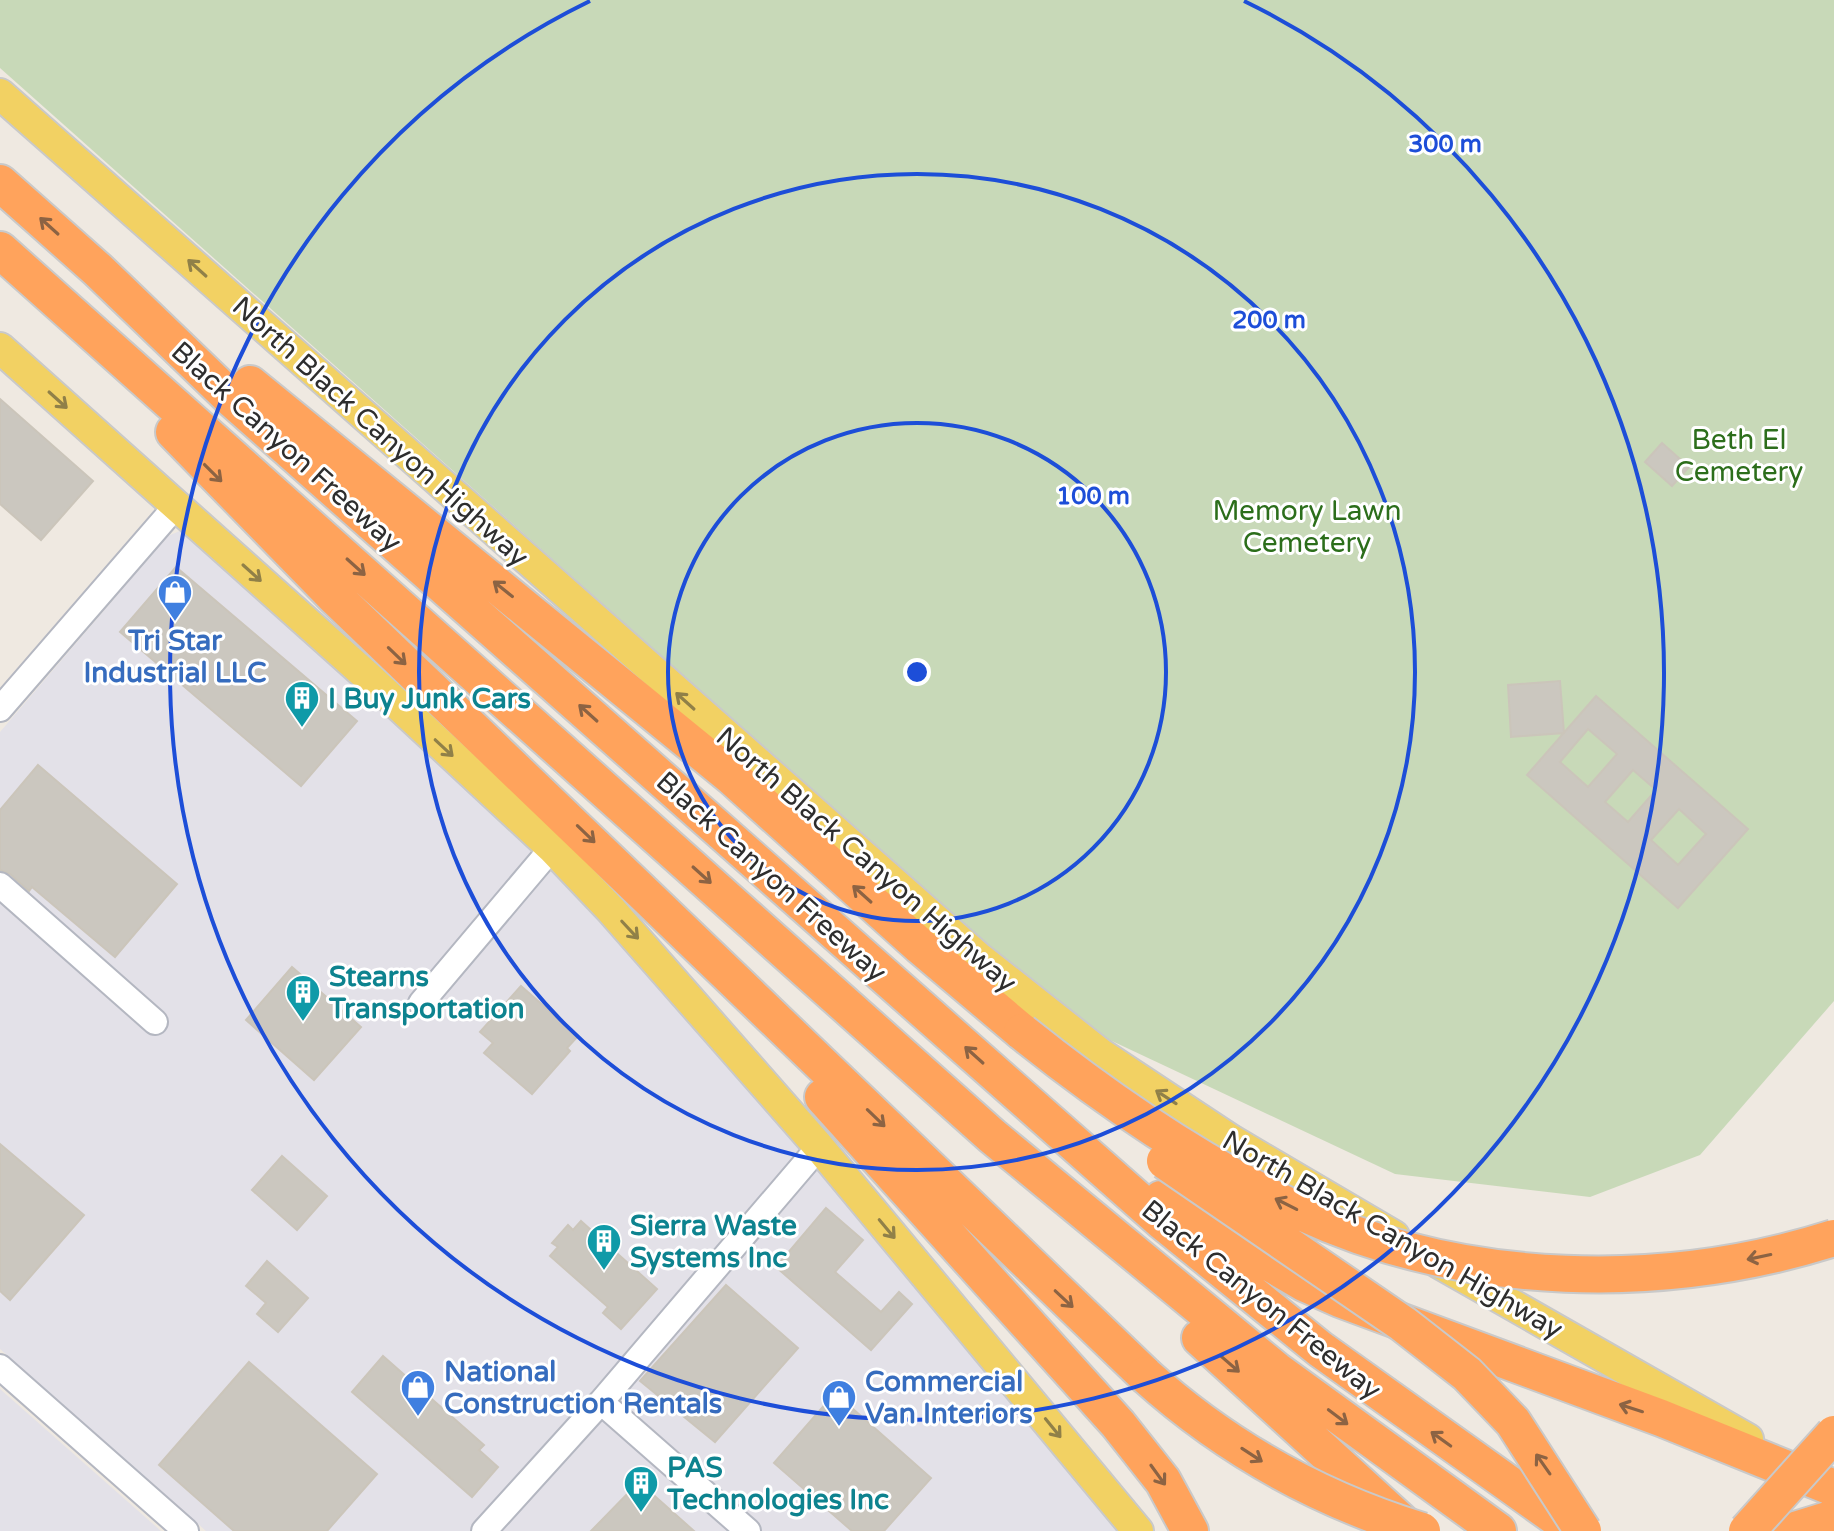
<svg xmlns="http://www.w3.org/2000/svg" width="1834" height="1531" font-family="'Varela Round',sans-serif">
  <style>
    .industrial { fill: #e3e1e8 }
    .cemetery { fill: #c8d9b8 }
    .building { fill: #cbc7bf; stroke: #cbc5ba; stroke-width: 2; fill-rule: evenodd }
    .lines { fill: none; stroke-linecap: round; stroke-linejoin: round }
    .minor-casing { stroke: #b4b7c1; stroke-width: 28 }
    .major-casing { stroke: #c9c9c9; stroke-width: 34 }
    .highway-casing { stroke: #c9c9c9; stroke-width: 40 }
    .minor { stroke: #fff; stroke-width: 24 }
    .major { stroke: #f2d163; stroke-width: 30 }
    .highway { stroke: #ffa35c; stroke-width: 36 }
    .highway-bridge-casing { stroke: #c9c9c9; stroke-width: 40; stroke-linecap: butt }
    .highway-bridge { stroke: #ffa35c; stroke-width: 36 }
    .oneway { stroke: #8c6343 }
    .oneway2 { stroke: #908048 }
    .ring { fill: none; stroke: #1d4ed8; stroke-width: 4 }
    .labels { text-anchor: middle; stroke-width: 6; stroke-linejoin: round; paint-order: stroke }
    .street-label { font-size: 28px; fill: #2e2e2e; stroke: #fff }
    .park-label { font-size: 28px; fill: #2c6e1b; stroke: #fff }
    .shop-label { font-size: 28px; font-weight: bold; fill: #366cbe; stroke: #fff; text-anchor: start }
    .culture-label { font-size: 28px; font-weight: bold; fill: #0d838f; stroke: #fff; text-anchor: start }
    .centre { fill: #1d4ed8; stroke: #fff; stroke-width: 4 }
    .ring-label { font-size: 24px; text-anchor: middle; font-weight: bold; fill: #1d4ed8; stroke: #fff; stroke-width: 6; stroke-linejoin: round; paint-order: stroke }
  </style>
  <rect width="100%" height="100%" fill="#efe9e1"/>
  <path class="industrial" d="M182 530 507 819 672 990 1130 1531H206L0 1349V732L168 536Z
    M0 1389 161 1531H0Z"/>
  <path class="cemetery" d="M0 0H1834V1001L1700 1155 1590 1197 1395 1174 1095 1033 1029 983 0 68Z"/>
  <path class="building" d="M0 399 93 481 41 540 0 504Z
    M1662 443 1689 467 1672 486 1645 462Z
    M176 567 357 721 301 786 120 632Z
    M1560 681 1564 733 1511 737 1508 685Z
    M1596 696 1748 829 1678 908 1527 775ZM1588 729 1617 754 1588 787 1560 762ZM1633 770 1656 790 1628 822 1605 802ZM1679 809 1706 834 1678 865 1651 840Z
    M38 765 177 884 115 957 32 887 29 891 10 874 0 870V810Z
    M292 967 361 1027 314 1080 246 1020Z
    M521 986 578 1036 567 1048 570 1051 532 1094 484 1053 493 1043 480 1032Z
    M0 1144 84 1215 10 1300 0 1291Z
    M282 1156 327 1196 297 1230 252 1190Z
    M826 1208 863 1240 835 1272 881 1312 899 1292 912 1304 871 1350 776 1267Z
    M581 1221 657 1289 621 1329 603 1313 608 1307 550 1256 558 1247 552 1243 568 1225 573 1230Z
    M267 1261 308 1298 278 1332 257 1314 266 1303 246 1286Z
    M726 1285 798 1348 715 1442 640 1381Z
    M383 1356 484 1445 479 1450 498 1467 472 1497 352 1392Z
    M249 1362 377 1474 327 1531H234L159 1465Z
    M835 1393 931 1478 884 1531H852L774 1463Z
    M639 1482 694 1531H591Z"/>
  <g class="lines">
    <g class="minor-casing">
      <path id="minor" d="M0 709 176 506
        M0 885 155 1022
        M421 1003 552 848
        M0 1367 186 1531
        M601 1402 748 1531
        M484 1531 601 1402 819 1147"/>
    </g>
    <g class="major-casing">
      <path id="major" d="M0 94 978 957 1101 1054 1231 1140 1394 1236
        M0 348 368 677 552 848 611 910 819 1147 1138 1531
        M1439 1263 1748 1439"/>
    </g>
    <g class="highway-casing">
      <path id="highway" d="M0 183 98 270 233 400 1163 1222 1320 1349 1575 1531
        M0 250 992 1136 1276 1370 1498 1531
        M250 384 732 777 920 946 1022 1032
        M174 432 333 595 1145 1375
        M823 1097 1118 1424 1163 1481 1190 1531
        M1161 1199 1304 1283 1340 1299 1661 1418 1834 1488
        M1200 1338 1407 1527
        M1792 1531 1834 1518"/>
    </g>
    <use href="#minor" class="minor"/>
    <use href="#major" class="major"/>
    <use href="#highway" class="highway"/>
    <g class="highway-bridge-casing">
      <path id="highway-bridge" d="M1022 1032C1108 1101 1201 1164 1301 1212 1464 1288 1665 1292 1834 1238
        M1165 1161 1403 1324 1467 1374 1513 1422 1583 1531
        M1145 1375C1226 1448 1318 1499 1422 1531
        M1747 1531 1834 1434"/>
    </g>
    <use href="#highway-bridge" class="highway-bridge"/>
  </g>
  <defs><path id="oneway-shaft" d="M-6 0H5M1.5-3L5.5 0L1.5 3" fill="none" stroke-width="1.6" stroke-linecap="round" stroke-linejoin="round" transform="scale(2)"/></defs>
  <g class="oneway">
    <use href="#oneway-shaft" transform="translate(49 226) rotate(-138)"/>
    <use href="#oneway-shaft" transform="translate(213 473) rotate(45)"/>
    <use href="#oneway-shaft" transform="translate(356 567) rotate(42)"/>
    <use href="#oneway-shaft" transform="translate(503 589) rotate(-141)"/>
    <use href="#oneway-shaft" transform="translate(397 656) rotate(44)"/>
    <use href="#oneway-shaft" transform="translate(588 713) rotate(-138)"/>
    <use href="#oneway-shaft" transform="translate(586 834) rotate(44)"/>
    <use href="#oneway-shaft" transform="translate(702 875) rotate(42)"/>
    <use href="#oneway-shaft" transform="translate(862 894) rotate(-138)"/>
    <use href="#oneway-shaft" transform="translate(974 1055) rotate(-138)"/>
    <use href="#oneway-shaft" transform="translate(876 1118) rotate(44)"/>
    <use href="#oneway-shaft" transform="translate(1286 1204) rotate(-153)"/>
    <use href="#oneway-shaft" transform="translate(1759 1257) rotate(168)"/>
    <use href="#oneway-shaft" transform="translate(1064 1299) rotate(43)"/>
    <use href="#oneway-shaft" transform="translate(1230 1364) rotate(41)"/>
    <use href="#oneway-shaft" transform="translate(1631 1408) rotate(-162)"/>
    <use href="#oneway-shaft" transform="translate(1338 1417) rotate(37)"/>
    <use href="#oneway-shaft" transform="translate(1441 1439) rotate(-144)"/>
    <use href="#oneway-shaft" transform="translate(1252 1455) rotate(33)"/>
    <use href="#oneway-shaft" transform="translate(1543 1464) rotate(-125)"/>
    <use href="#oneway-shaft" transform="translate(1158 1475) rotate(54)"/>
  </g>
  <g class="oneway2">
    <use href="#oneway-shaft" transform="translate(197 268) rotate(-138)"/>
    <use href="#oneway-shaft" transform="translate(58 400) rotate(42)"/>
    <use href="#oneway-shaft" transform="translate(252 573) rotate(42)"/>
    <use href="#oneway-shaft" transform="translate(685 701) rotate(-138)"/>
    <use href="#oneway-shaft" transform="translate(444 748) rotate(43)"/>
    <use href="#oneway-shaft" transform="translate(630 930) rotate(47)"/>
    <use href="#oneway-shaft" transform="translate(1166 1097) rotate(-147)"/>
    <use href="#oneway-shaft" transform="translate(887 1229) rotate(50)"/>
    <use href="#oneway-shaft" transform="translate(1053 1428) rotate(51)"/>
  </g>
  <g class="ring">
    <circle cx="917" cy="672" r="249"/>
    <circle cx="917" cy="672" r="498"/>
    <path d="M1244 1A747 747 0 1 1 590 1"/>
  </g>
  <defs>
    <g id="shop-pin" transform="scale(1.8)"><path d="M0 17L-7.5 6A9.5 9.5 0 1 1 7.5 6Z" fill="#3f7fe0" stroke="#fff"/><path d="M-5-2.5h2.3a2.7 3.5 0 0 1 5.4 0H5L5.5 6h-11ZM-1.5-2.5h3a1.5 2.3 0 0 0-3 0Z" fill="#fff"/></g>
    <g id="building-pin" transform="scale(1.8)"><path d="M0 17L-7.5 6A9.5 9.5 0 1 1 7.5 6Z" fill="#0f9aa8" stroke="#fff"/><path d="M-4-6H4V6H1V3H-1V6H-4ZM-2.5-4.3h1.7v1.8h-1.7ZM.8-4.3h1.7v1.8H.8ZM-2.5-1h1.7V.8h-1.7ZM.8-1h1.7V.8H.8Z" fill="#fff"/></g>
  </defs>
  <g fill-rule="evenodd">
    <use href="#shop-pin" x="175" y="592"/>
    <use href="#building-pin" x="302" y="698"/>
    <use href="#building-pin" x="303" y="992"/>
    <use href="#building-pin" x="604" y="1241"/>
    <use href="#shop-pin" x="418" y="1387"/>
    <use href="#shop-pin" x="839" y="1397"/>
    <use href="#building-pin" x="641" y="1483"/>
  </g>
  <g class="labels">
    <g class="street-label">
      <text transform="translate(381 431) rotate(42)" y="10">North Black Canyon Highway</text>
      <text transform="translate(287 446) rotate(42)" y="10">Black Canyon Freeway</text>
      <text transform="translate(867 859) rotate(41)" y="10">North Black Canyon Highway</text>
      <text transform="translate(772 876) rotate(42)" y="10">Black Canyon Freeway</text>
      <text transform="translate(1393 1234) rotate(30)" y="10">North Black Canyon Highway</text>
      <text transform="translate(1262 1299) rotate(39)" y="10">Black Canyon Freeway</text>
    </g>
    <g class="park-label">
      <text x="1739" y="449">Beth El<tspan x="1739" dy="32">Cemetery</tspan></text>
      <text x="1307" y="520">Memory Lawn<tspan x="1307" dy="32">Cemetery</tspan></text>
    </g>
    <g class="shop-label">
      <text x="175" y="650" text-anchor="middle">Tri Star<tspan x="175" dy="32">Industrial LLC</tspan></text>
      <text x="444" y="1381">National<tspan x="444" dy="32">Construction Rentals</tspan></text>
      <text x="865" y="1391">Commercial<tspan x="865" dy="32">Van Interiors</tspan></text>
    </g>
    <g class="culture-label">
      <text x="328" y="708">I Buy Junk Cars</text>
      <text x="329" y="986">Stearns<tspan x="329" dy="32">Transportation</tspan></text>
      <text x="630" y="1235">Sierra Waste<tspan x="630" dy="32">Systems Inc</tspan></text>
      <text x="667" y="1477">PAS<tspan x="667" dy="32">Technologies Inc</tspan></text>
    </g>
  </g>
  <circle cx="917" cy="672" r="12" class="centre"/>
  <g class="ring-label">
    <text x="1445" y="152">300 m</text>
    <text x="1269" y="328">200 m</text>
    <text x="1093" y="504">100 m</text>
  </g>
</svg>
